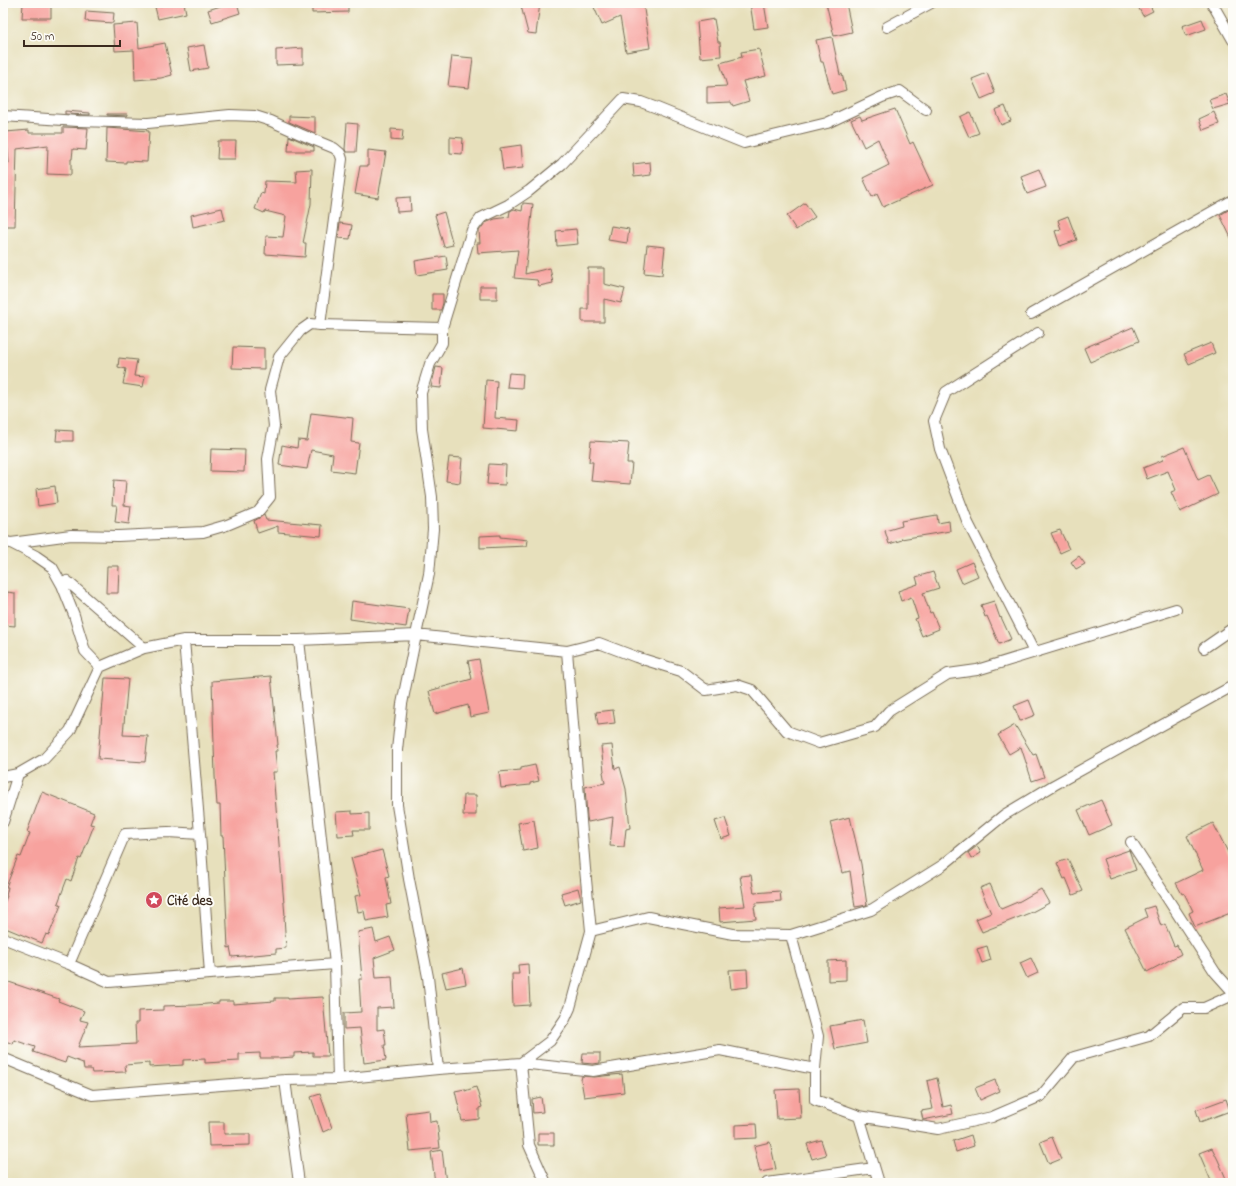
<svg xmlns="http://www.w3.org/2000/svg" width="1236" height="1186" font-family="'Indie Flower',sans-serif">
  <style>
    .building { fill: #f7a29e }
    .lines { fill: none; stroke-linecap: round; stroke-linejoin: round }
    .street-casing { stroke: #776a55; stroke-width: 12 }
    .street { stroke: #fff; stroke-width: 10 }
    .labels { text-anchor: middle; stroke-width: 4; stroke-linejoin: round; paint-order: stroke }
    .poi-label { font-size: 14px; font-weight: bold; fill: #3b2a1e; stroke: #fdfcf7; text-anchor: start }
  </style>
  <rect width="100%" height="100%" fill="#fdfcf7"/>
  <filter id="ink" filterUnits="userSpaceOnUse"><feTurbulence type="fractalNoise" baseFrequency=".025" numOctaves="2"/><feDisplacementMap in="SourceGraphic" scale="8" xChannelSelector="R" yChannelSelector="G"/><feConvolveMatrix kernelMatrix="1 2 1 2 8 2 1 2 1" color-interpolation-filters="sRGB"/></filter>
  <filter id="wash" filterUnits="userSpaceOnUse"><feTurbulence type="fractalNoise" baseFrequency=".012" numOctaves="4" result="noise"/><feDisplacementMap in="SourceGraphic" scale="16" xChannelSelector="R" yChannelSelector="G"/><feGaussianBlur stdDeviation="0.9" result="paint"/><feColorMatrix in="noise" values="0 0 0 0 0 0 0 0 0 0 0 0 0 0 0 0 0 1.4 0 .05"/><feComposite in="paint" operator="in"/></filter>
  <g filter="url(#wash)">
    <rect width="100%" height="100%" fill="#e7e0bc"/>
    <g id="blocks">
      <path class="building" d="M23 3H51V18H22Z
        M174 3H184L186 13 158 19 155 7Z
        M230 3H237L240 13 212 22 208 10Z
        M312 3H348V12L312 13Z
        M530 3H540L536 34 528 33 521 6Z
        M592 3H608L610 7 643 3 650 48 626 52 620 17 602 25Z
        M750 3H764L768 27 754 29Z
        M826 3H846L852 32 834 36Z
        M1136 3H1148L1153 11 1143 16Z
        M86 11 114 13 113 23 85 21Z
        M714 19 718 42H720L721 56 700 58 697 22Z
        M1202 19 1206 29 1186 36 1182 26Z
        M137 23 139 48 165 43 172 75 161 78 135 80 134 50 115 51 113 25Z
        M832 37 840 75 842 74 846 90 832 94 823 62H821L816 40Z
        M204 45 208 68 191 71 187 48Z
        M303 48V64L276 65V50Z
        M759 49 766 76 743 81 749 101 733 106 731 102 707 103V87L727 86 720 63 742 57 741 52Z
        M452 56 473 58 469 88 448 86Z
        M987 73 995 93 981 99 972 79Z
        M1226 94 1230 104 1213 109 1209 100Z
        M1005 106 1011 121 1001 125 995 110Z
        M895 109 910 144 913 142 933 185 883 207 877 194 872 197 863 178 889 165 878 139 864 147 851 120 860 116 862 120Z
        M65 111 90 113V115L65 114Z
        M970 112 979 133 969 137 960 117Z
        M1214 112 1219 124 1203 130 1199 119Z
        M107 114H127V116L107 115Z
        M289 116 315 117V133L289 122Z
        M347 123 358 124 356 152H346L345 149Z
        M63 127 88 128 86 150 73 149 72 159H71V175L47 174 48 145 17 149 15 226H3V163H9L6 132 29 130V133H63Z
        M107 128 149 131 147 162 126 161V163L106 162Z
        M391 129 403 130 402 141 391 140Z
        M289 136 314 147V151H288Z
        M450 137 463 138 462 154 450 153Z
        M218 141H236L235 159H217Z
        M521 145 523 168 503 170 500 148Z
        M368 150 386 152 378 198 355 194 360 166H368Z
        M650 162 651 175 634 177 633 164Z
        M312 169 311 204 303 243H306L305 257 265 254 266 236 283 237 286 216 265 211 264 213 255 209 261 193 264 194 265 181 297 182 296 170Z
        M1039 169 1046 187 1027 194 1021 176Z
        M410 197 411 211 397 212 396 198Z
        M523 203 533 204 525 274 550 268 553 283 539 286 537 280 514 278 518 250 478 253 477 243H480L479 231 485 223 495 219 509 217 510 211 514 209 522 211Z
        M805 203 815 217 796 230 787 216Z
        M1233 207V242L1220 215Z
        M222 208 225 220 193 227 191 215Z
        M444 212 453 245 444 247 435 215Z
        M1068 216 1077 240 1060 246 1055 231 1061 229 1058 220Z
        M340 223 352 225 350 239 338 238Z
        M611 226 629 229 627 243 608 240Z
        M576 229 578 244 557 246 556 231Z
        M647 245 665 247 662 275 644 273Z
        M446 256 448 270 417 275 415 261Z
        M588 268H604V284L625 289 621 303 604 299V322H582V309H588Z
        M480 286H497V299H480Z
        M432 294H443V303L441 310H432Z
        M1133 327 1139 341 1090 362 1084 348Z
        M1211 343 1215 353 1189 364 1184 354Z
        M233 347 264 348V369L232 368Z
        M119 358 137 360 134 376 145 377 143 387 123 384 126 369 118 367Z
        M436 367 443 368 441 388 431 387Z
        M509 373 523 374 522 388 507 387Z
        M486 380 497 381 495 418 519 420 518 431 483 428Z
        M311 413 353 418 351 442 359 443 355 473 331 470 333 454 311 450 307 469 279 465 282 445 297 448 298 440 307 441Z
        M57 430 73 431V441H56Z
        M591 441 629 443 627 463H632L630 484 591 481 593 462H589Z
        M1184 447 1198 480 1209 475 1218 494 1180 512 1171 492 1176 490 1168 471 1147 479 1143 468 1163 460 1162 456Z
        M211 449 245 450 244 472 210 471Z
        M449 457 462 458 460 483 446 481Z
        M489 464 506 465 505 485 487 484Z
        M114 480 126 481 124 505 131 506 129 524 115 522 117 505H112Z
        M55 486 57 503 38 506 36 489Z
        M264 515 266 520 322 525 321 536 278 532V526L258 533 254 521Z
        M937 515 938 523 949 521 950 531 901 539 902 540 889 544 885 531 902 526 901 521Z
        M1060 530 1069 549 1060 553 1051 533Z
        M500 535V537L528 540 527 546 480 548V536Z
        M1079 556 1085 564 1076 569 1071 562Z
        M972 562 978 576 962 583 956 569Z
        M107 566H119L118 593H106Z
        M933 572 939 588 923 593 930 613 932 612 939 629 922 636 915 619 918 618 911 597 901 601 898 591 918 584 916 577Z
        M7 592 15 593V626L4 625 6 606H3V596H7Z
        M352 601 409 609 406 627 350 619Z
        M994 601 1000 618 1001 617 1011 639 999 644 987 616 985 617 981 605Z
        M479 659 489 713 470 717 468 705 435 714 429 691 472 679 468 661Z
        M271 676 278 745H277L278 751H275L277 772H273L285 916H284L286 948 276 949V953L232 957 230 947 228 948 223 836H221L220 805H217L215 776 212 681Z
        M105 678 128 679 123 735 148 736 145 762 98 759Z
        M1029 700 1035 715 1020 721 1014 706Z
        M613 710 615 723 598 725 596 712Z
        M1015 725 1033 755 1036 754 1044 777 1032 781 1021 747 1009 754 998 735Z
        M612 745 615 769 620 767 626 789 630 828 626 829 624 847 610 846 613 817 588 822 587 817 585 787 605 783 603 772 604 771 601 746Z
        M535 765 539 781 530 783V785L501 788 499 772 521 770V768Z
        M42 792 94 813 90 824 94 825 81 859 79 858 71 881 67 879 58 903 61 905 49 935 46 934 42 943 3 927V906L7 896H6L8 887H6L18 856 21 857 30 833 27 832Z
        M464 795H476V815H463Z
        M1101 800 1112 825 1089 835 1078 810Z
        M352 811V814L369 813V830H353L354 835 338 836 336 812Z
        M850 817 861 864 867 905 855 907 850 871 842 873 830 822Z
        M725 818 731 836 721 839 715 821Z
        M534 820 538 848 523 851 518 823Z
        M1213 823 1233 862V912L1195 927 1189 913 1193 911 1184 893 1182 894 1176 883 1203 870 1187 836Z
        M977 846 981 853 971 859 968 853Z
        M382 850 389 876 386 877 391 904 386 905 388 917 366 921 364 911 358 912 355 896 361 895 351 858Z
        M1129 850 1136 870 1110 879 1103 859Z
        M1068 859 1083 891 1073 895 1066 878 1064 879 1057 863Z
        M751 875 754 893 780 891 781 901 756 903V906L754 907 756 919 720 922 719 908 745 906 740 876Z
        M990 884 1001 909 1020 901 1041 889 1049 903 1032 912 982 932 976 919 991 913 980 888Z
        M578 888 581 900 565 905 561 893Z
        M1154 906 1161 926 1165 924 1174 946 1177 945 1181 954 1147 972 1125 928 1147 917 1144 909Z
        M373 929 376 942 390 937 395 950 374 958 376 978 392 977 394 1007 377 1008V1030L384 1029 386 1045H384L386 1060 364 1063 360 1028 344 1029V1013L361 1012 359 979H362L358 932Z
        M987 946 991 960 982 963 977 949Z
        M1031 958 1038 973 1027 978 1020 963Z
        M846 960V980L828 981V961Z
        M528 964 530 1005 513 1006 512 974H519L518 965Z
        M463 968 466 984 446 988 442 973Z
        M747 969 748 987 731 989 729 970Z
        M3 980 59 999 58 1001 84 1011 80 1020 88 1022 78 1047 136 1044 135 1023H138V1011L163 1010V1006L195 1005 219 1003V1001H233V1004L275 1001V998H288V999L323 997 328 1056H313V1052L294 1053V1057L278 1058H260V1053L239 1054V1061L205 1063V1059L183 1060V1065L149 1067V1063L125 1065 126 1072 92 1073 91 1069H84L83 1063 67 1057 65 1063 33 1052 35 1047 14 1040 13 1044 3 1040Z
        M863 1020 867 1043 835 1049 830 1026Z
        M583 1053H600V1063L593 1064 582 1063Z
        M622 1074 624 1092 584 1097 581 1080 582 1076 594 1077Z
        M937 1078 943 1107 951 1105 953 1114 923 1120 921 1111 933 1109 927 1081Z
        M995 1080 1000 1091 980 1100 975 1088Z
        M476 1087 482 1107 479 1108V1119L462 1121 455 1091 465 1089V1091Z
        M799 1089 801 1118 777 1119 775 1090Z
        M320 1094 332 1128 323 1132 311 1097Z
        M541 1097 543 1112 533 1113 532 1099Z
        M1226 1099 1230 1111 1200 1122 1196 1110Z
        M429 1110 430 1122 437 1121 440 1148 410 1151 406 1113Z
        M208 1122H224V1134H250V1145L209 1146Z
        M756 1124 757 1138 735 1139V1125Z
        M538 1133H554V1145H538Z
        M971 1135 974 1146 956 1152 953 1141Z
        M1052 1137 1061 1159 1049 1164 1040 1142Z
        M821 1140 826 1155 812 1159 807 1144Z
        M770 1142 776 1169 760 1172 754 1146Z
        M1212 1148 1218 1160 1228 1183H1212L1199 1153Z
        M442 1150 446 1183H435L431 1152Z"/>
    </g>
  </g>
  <g filter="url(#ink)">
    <use href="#blocks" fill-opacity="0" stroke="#776a55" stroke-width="1"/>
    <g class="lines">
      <g class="street-casing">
        <path id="street" d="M1212 3 1233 40
          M887 27 931 3
          M3 116 78 121 148 123 230 115 255 116 271 121 300 134 334 148 340 153 342 159 320 325 310 324 300 331 279 357 270 390 274 426 268 459 270 497 258 512 227 525 203 532 118 536 71 535 11 543 3 541
          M1031 314 1233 200
          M320 325 442 328
          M62 585 67 581 144 648
          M184 640 200 834 210 974
          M299 640 335 964 338 1079
          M1204 648 1233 628
          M1034 652 968 523 940 449 934 421 946 392 1038 333
          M100 667 144 648 184 640H299L416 635 567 651 599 643 636 657 681 671 706 690 737 685 752 690 787 731 819 743 875 727 889 711 948 674 977 670 1176 609
          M3 777 18 774 44 759 70 731 100 667 85 651 74 615 62 585 52 567 36 556 11 543
          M3 822 18 774
          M1131 842 1215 972 1233 992
          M591 931 648 917 733 934 791 935 871 910 943 865 1004 815 1054 785 1229 688
          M791 935 818 1036 815 1069
          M3 938 69 964 109 982 335 964
          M69 964 125 834 168 832 200 834
          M3 1058 92 1095 285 1080 338 1079 438 1069 521 1063 593 1071 720 1050 815 1069V1100L859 1116 938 1129 992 1117 1041 1096 1074 1057 1149 1036 1183 1008H1204L1233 995
          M521 1063 550 1041 565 1019 570 1008 591 931 585 869 567 651
          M521 1063 529 1145 546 1183
          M438 1069 428 977 409 879 397 805V750L402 704 416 635 429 574 433 529 432 497 422 429 421 393 430 364 442 343V328L472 230 481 218 508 205 529 191 562 164 623 99 641 102 657 108 744 143 827 123 882 97 900 91 926 110
          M285 1080 299 1183
          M859 1116 879 1183
          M767 1183 874 1168"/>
      </g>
      <use href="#street" class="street"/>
    </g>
  </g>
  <defs>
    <g id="sight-disc" transform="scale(0.9)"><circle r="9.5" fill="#d1495b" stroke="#fdfcf7"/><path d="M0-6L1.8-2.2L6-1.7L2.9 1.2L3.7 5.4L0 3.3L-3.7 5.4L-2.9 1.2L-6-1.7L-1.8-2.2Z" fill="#fff"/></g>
  </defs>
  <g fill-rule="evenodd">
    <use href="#sight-disc" x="154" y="900"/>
  </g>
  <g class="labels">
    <g class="poi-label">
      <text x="167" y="905">Cité des</text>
    </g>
  </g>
  <rect width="1236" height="1186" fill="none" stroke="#fdfcf7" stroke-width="16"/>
  <path d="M24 40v6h96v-6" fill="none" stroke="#3b2a1e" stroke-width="2"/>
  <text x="30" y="40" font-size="12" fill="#3b2a1e" stroke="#fdfcf7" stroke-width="3" paint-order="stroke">50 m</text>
</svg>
